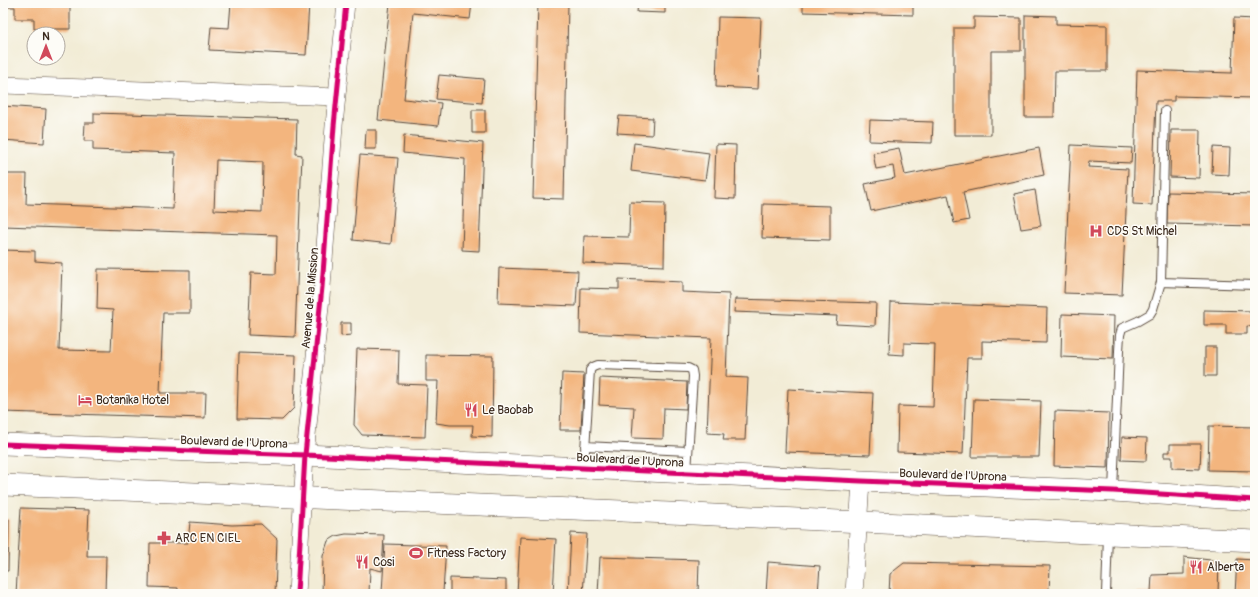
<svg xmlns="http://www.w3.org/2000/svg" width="1258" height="597" font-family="Pangolin,sans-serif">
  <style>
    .building { fill: #f3b57e; fill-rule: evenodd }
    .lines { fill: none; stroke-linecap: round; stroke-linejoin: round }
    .service-casing { stroke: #56473a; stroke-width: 10 }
    .minor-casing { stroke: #56473a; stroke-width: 18 }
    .tertiary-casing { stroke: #56473a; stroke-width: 22 }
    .service { stroke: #fff; stroke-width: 8 }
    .minor { stroke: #fff; stroke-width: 17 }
    .tertiary { stroke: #fff; stroke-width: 21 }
    .cycleway-casing { stroke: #fdfcf7; stroke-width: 8 }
    .cycleway { stroke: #d6006c; stroke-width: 5 }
    .labels { text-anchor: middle; stroke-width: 3; stroke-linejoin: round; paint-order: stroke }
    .poi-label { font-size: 12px; fill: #3b2a1e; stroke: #fdfcf7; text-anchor: start }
    .street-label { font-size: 12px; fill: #3b2a1e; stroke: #fdfcf7 }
  </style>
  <rect width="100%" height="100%" fill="#fdfcf7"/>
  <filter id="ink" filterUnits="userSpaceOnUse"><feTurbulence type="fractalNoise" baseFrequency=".025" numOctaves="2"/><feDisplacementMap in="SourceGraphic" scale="8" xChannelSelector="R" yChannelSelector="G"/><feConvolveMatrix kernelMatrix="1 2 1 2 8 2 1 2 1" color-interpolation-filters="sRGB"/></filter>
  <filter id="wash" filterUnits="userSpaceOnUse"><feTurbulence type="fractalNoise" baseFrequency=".012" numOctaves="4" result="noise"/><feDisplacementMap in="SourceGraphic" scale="16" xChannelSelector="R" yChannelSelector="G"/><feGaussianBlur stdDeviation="0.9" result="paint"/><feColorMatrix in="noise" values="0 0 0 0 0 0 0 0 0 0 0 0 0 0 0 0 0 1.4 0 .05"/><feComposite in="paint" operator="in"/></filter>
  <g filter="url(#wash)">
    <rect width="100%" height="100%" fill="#f2ecd6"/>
    <g id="blocks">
      <path class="building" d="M3 3H70V29H34V19H15V7H3Z
        M231 3H309L306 55 209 50 211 27 229 28Z
        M390 3H472L470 19 413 13 404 99 441 103 438 126 378 120Z
        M538 3H568L564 199 533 198Z
        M638 3H665V13L637 12Z
        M803 3H913V15L803 12Z
        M1025 15 1056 16V24L1107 25V71H1055L1054 117H1025Z
        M718 17 761 18 758 89 716 87Z
        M974 17 1021 18V51H991V135H954V28H974Z
        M1234 18 1255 19V98L1174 96V101H1156L1152 205 1133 204 1137 70 1232 73Z
        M439 75 484 79 482 103 436 99Z
        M3 106 46 109 44 143 3 140Z
        M472 110H485V133H472Z
        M94 113 297 119 296 154 302 155 295 337 248 335 251 273 276 274 277 235 3 226V166H7V174H27L26 204 173 209 175 153 93 150V141H84L85 123H94ZM216 160 263 162 262 212 214 210Z
        M619 116 653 118 652 135 617 133Z
        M870 120 933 122 932 143 869 141Z
        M366 130H376V149H365Z
        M1171 130H1200L1199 178 1170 177Z
        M404 135 483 143 479 251 462 250 465 159 403 153Z
        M634 143 709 153 705 180 631 171Z
        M716 144 736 145 735 199 714 198Z
        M1071 145 1132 148 1131 163 1089 161 1088 167 1128 169 1122 295 1064 293Z
        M1213 147 1230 148 1229 175 1212 174Z
        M899 148 905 175 1039 148 1044 175 963 192 969 220 954 223 948 195 871 211 865 184 895 178 893 166 876 169 873 153Z
        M360 155 398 158 391 244 353 240Z
        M1035 190 1041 226 1021 229 1014 194Z
        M1168 192 1255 194V226L1167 224Z
        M630 202 665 203 664 266 583 263 584 236 629 237Z
        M763 204 830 206V240L762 238Z
        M3 250 35 251V261L62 263 59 350 111 351 113 310 97 309 98 269 190 270V313H163L160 393H206L205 418 3 412Z
        M499 268 578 271 576 306 498 303Z
        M619 279 682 282V292L729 294 726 377 748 378 745 440H723L724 434 707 433 711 338 580 333 581 288 619 289Z
        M735 299 876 303 875 326 836 324 837 316 734 312Z
        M891 302 1047 308 1046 343 982 341V358H967L963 454 897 452 898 406 933 407 935 344 904 343V355L889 354Z
        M1204 310 1255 311V327L1247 326V334H1226V325H1204Z
        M1062 314 1114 316 1113 359 1061 357Z
        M341 323H351V335L341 336Z
        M1205 347H1216V376H1205Z
        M357 349 399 350 398 384 427 385 425 437 362 435 354 425Z
        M239 353 296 355 294 408 282 420 237 419Z
        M426 355 493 356 492 437 472 436 473 425H450L436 423 438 381H426Z
        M562 373 584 374 581 430H560Z
        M600 378 687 382 686 409 664 408 663 439 632 438 634 407 599 405Z
        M788 389 873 393 870 455 785 452Z
        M974 399 1041 401 1039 457H972Z
        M1055 411 1109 413 1108 468 1054 466Z
        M1209 426 1255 427V471L1208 470Z
        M1122 437 1147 438 1146 461 1121 460Z
        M1170 444H1201L1200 469 1172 468V457H1164V452H1170Z
        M21 508 89 510 87 556H106L105 594H16Z
        M3 519H9L8 571H3Z
        M190 522 232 525 261 524 277 539 275 594H178V588L149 587 150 543H188Z
        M571 533 587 534 583 594H568Z
        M346 534 384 535 382 571 370 568 369 594H322L323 556 328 541 336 536Z
        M520 537 556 539 553 594H517Z
        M385 544 446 546 443 592 440 594H406L382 592Z
        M600 557 699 560 698 594H598Z
        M1184 557 1219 561 1218 594H1136L1137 592H1151L1152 575 1184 574Z
        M1237 559 1255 560V594H1235Z
        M768 562 820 566 818 594H766Z
        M904 563 1050 566 1049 594H889L890 574Z
        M450 578 506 580V594H450Z"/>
    </g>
  </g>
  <g filter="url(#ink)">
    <use href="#blocks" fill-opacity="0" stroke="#56473a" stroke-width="1"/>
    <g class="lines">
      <g class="service-casing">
        <path id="service" d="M1161 282 1255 285
          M585 446 688 451
          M584 467 590 370 593 367 598 365 688 368 692 370 693 376 687 472
          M1113 490 1119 351 1120 335 1122 328 1138 321 1150 314 1153 309 1161 282 1165 111
          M1106 594 1108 534"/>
      </g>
      <g class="minor-casing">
        <path id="minor" d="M3 85 337 97
          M297 594 305 455 322 287 334 126 346 3
          M854 594 861 481"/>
      </g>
      <g class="tertiary-casing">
        <path id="tertiary" d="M3 444 305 455 861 481 1113 491 1255 500
          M3 485C420 501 838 520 1255 541"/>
      </g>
      <use href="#service" class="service"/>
      <use href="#minor" class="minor"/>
      <use href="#tertiary" class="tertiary"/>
      <g class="cycleway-casing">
        <path id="cycleway" d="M3 444 305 455 861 481 1113 491 1255 500
          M297 594 305 455 322 287 334 126 346 3"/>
      </g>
      <use href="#cycleway" class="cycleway"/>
    </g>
  </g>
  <defs>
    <g id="hospital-bare" transform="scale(1.08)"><path d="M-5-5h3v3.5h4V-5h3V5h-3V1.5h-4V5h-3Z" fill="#d1495b" stroke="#fdfcf7" stroke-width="2.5" paint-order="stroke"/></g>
    <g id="hotel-bare" transform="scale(1.08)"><path d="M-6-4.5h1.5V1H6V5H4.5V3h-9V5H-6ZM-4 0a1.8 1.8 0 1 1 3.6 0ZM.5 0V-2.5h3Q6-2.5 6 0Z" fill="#d1495b" stroke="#fdfcf7" stroke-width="2.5" paint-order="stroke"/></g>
    <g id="restaurant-bare" transform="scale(1.08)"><path d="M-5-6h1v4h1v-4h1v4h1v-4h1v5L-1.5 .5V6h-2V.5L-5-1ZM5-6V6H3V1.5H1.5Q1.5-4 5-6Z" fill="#d1495b" stroke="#fdfcf7" stroke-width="2.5" paint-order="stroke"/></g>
    <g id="pharmacy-bare" transform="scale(1.08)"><path d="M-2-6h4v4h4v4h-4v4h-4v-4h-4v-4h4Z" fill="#d1495b" stroke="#fdfcf7" stroke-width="2.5" paint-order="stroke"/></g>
    <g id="stadium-bare" transform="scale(1.08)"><path d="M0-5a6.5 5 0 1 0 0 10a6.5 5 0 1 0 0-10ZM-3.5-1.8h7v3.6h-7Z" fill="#d1495b" stroke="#fdfcf7" stroke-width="2.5" paint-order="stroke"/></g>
  </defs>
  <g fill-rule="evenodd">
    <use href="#hospital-bare" x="1096" y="231"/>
    <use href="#hotel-bare" x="85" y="400"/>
    <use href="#restaurant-bare" x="471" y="410"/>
    <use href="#pharmacy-bare" x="164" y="538"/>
    <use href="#stadium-bare" x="416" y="553"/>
    <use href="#restaurant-bare" x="362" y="562"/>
    <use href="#restaurant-bare" x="1196" y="567"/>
  </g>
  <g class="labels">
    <g class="poi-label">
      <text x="1107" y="235">CDS St Michel</text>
      <text x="96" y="404">Botanika Hotel</text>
      <text x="482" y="414">Le Baobab</text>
      <text x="175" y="542">ARC EN CIEL</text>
      <text x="427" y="557">Fitness Factory</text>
      <text x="373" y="566">Cosi</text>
      <text x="1207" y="571">Alberta</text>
    </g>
    <g class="street-label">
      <text transform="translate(310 298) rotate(-85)" y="4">Avenue de la Mission</text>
      <text transform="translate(234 442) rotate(2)" y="4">Boulevard de l'Uprona</text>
      <text transform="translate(630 460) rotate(3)" y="4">Boulevard de l'Uprona</text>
      <text transform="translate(953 475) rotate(2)" y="4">Boulevard de l'Uprona</text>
    </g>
  </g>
  <rect width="1258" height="597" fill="none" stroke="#fdfcf7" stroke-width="16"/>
  <g transform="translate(46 46)"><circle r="19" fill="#fdfcf7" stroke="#afa8a0"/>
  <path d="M0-3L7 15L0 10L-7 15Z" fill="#d1495b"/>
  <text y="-6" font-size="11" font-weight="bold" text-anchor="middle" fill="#3b2a1e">N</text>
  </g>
</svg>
